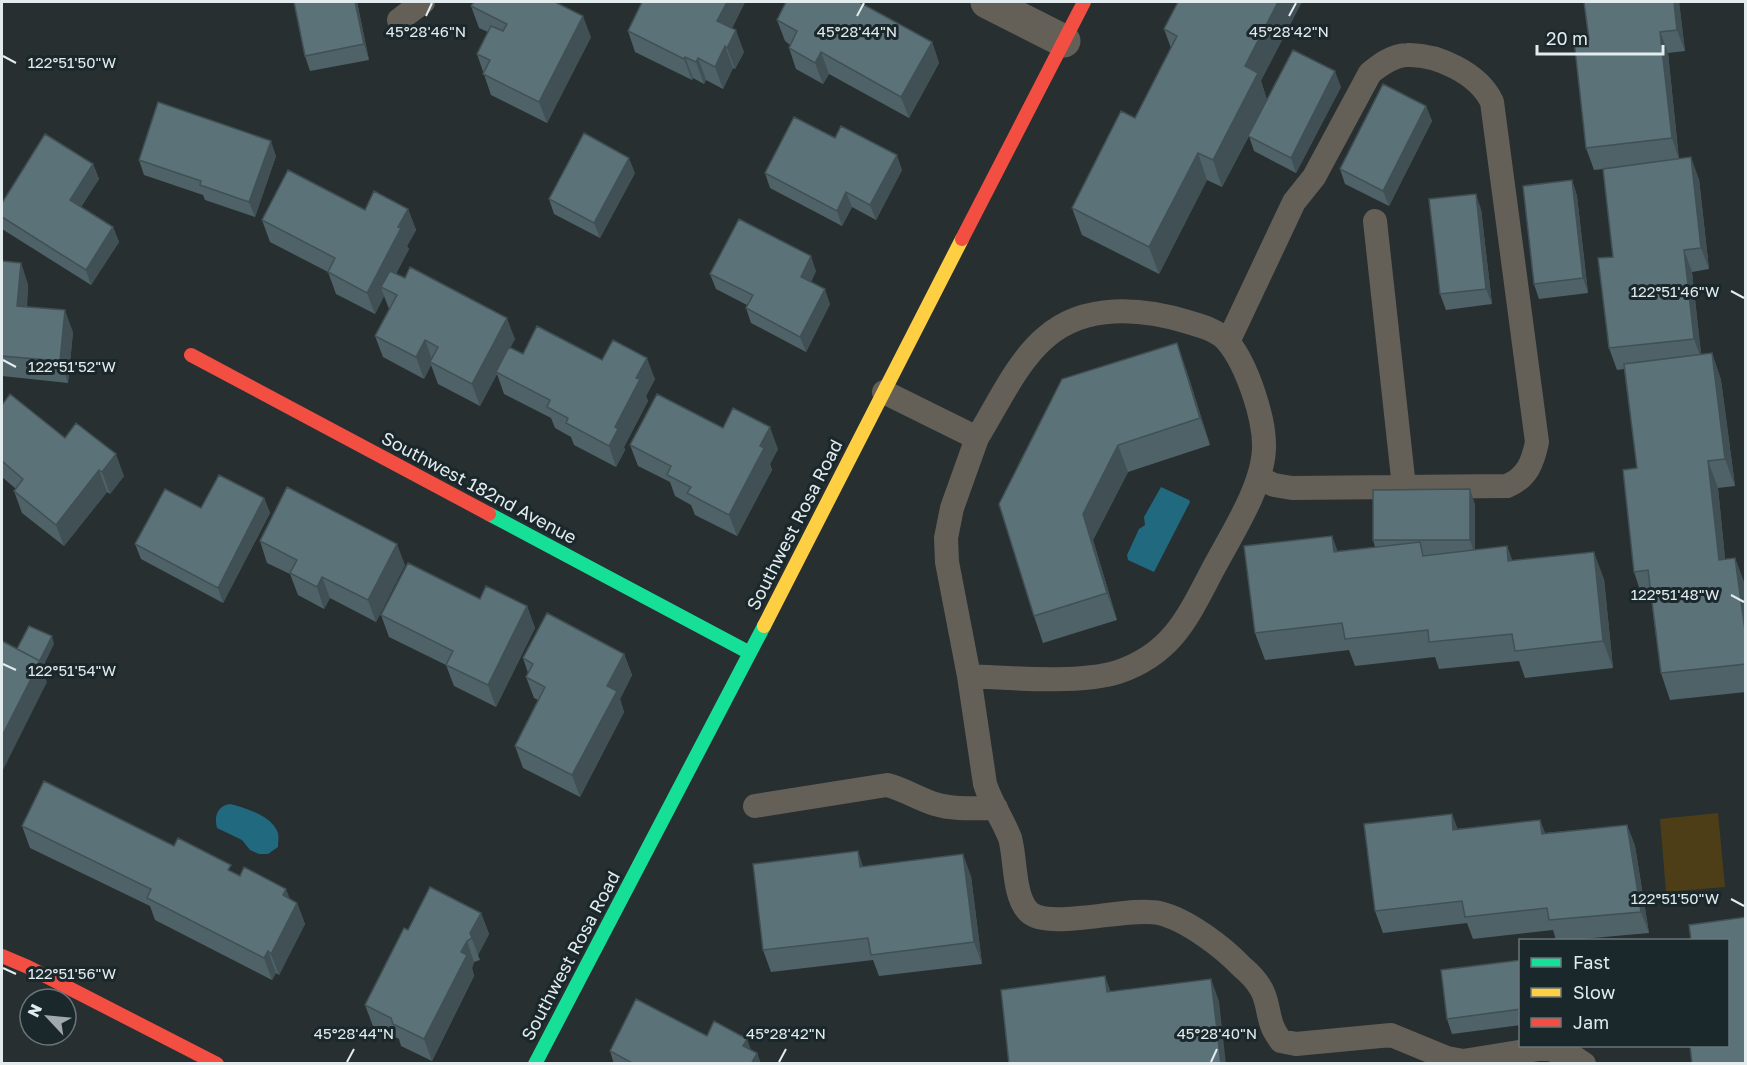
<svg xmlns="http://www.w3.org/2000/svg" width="1747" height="1065" font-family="'Golos Text',sans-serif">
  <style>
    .green { fill: #4e3e18 }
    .water { fill: #21697e }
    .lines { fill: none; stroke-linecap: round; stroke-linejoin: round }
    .lane { stroke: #646058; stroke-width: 24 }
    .street { stroke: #646058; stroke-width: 33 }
    .fast { stroke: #16e098; stroke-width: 14 }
    .slow { stroke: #ffcf43; stroke-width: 14 }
    .jam { stroke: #f24e42; stroke-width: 14 }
    .wall { fill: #4e6267 }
    .shaded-wall { fill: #405054 }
    .building { fill: #5b7278; stroke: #405054; stroke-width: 1.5 }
    .ticks { fill: none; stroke: #e2ebee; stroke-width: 2 }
    .labels { text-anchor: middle; stroke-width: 6; stroke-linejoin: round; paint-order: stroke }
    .street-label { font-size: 18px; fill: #e2ebee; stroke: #1a272b }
    .ticks-label { font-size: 15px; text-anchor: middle; fill: #e2ebee; stroke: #1a272b; stroke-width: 6; stroke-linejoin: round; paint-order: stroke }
  </style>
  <rect width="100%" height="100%" fill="#272f31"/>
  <path class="green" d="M1718 813 1725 887 1666 892 1660 819Z"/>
  <path class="water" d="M1161 487 1189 500 1190 502 1154 572 1128 560 1127 555 1139 529 1145 525 1144 517Z
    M230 804C246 808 272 816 278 833 279 837 278 843 278 847L268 854H259L250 850 242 840 217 828C214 817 217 806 230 804Z"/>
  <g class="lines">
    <path class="lane" d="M399 20 423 2
      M1375 221 1404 487
      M1228 342 1294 202 1314 177 1370 73C1380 65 1393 55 1407 55 1438 54 1479 74 1492 102L1537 442C1533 462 1527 478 1507 486L1292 488 1274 485 1259 478
      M884 392 977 438 952 508 946 538 947 562 969 676C1011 678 1080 684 1118 672 1171 654 1187 619 1211 573 1229 538 1263 488 1264 448 1265 419 1247 365 1228 342 1219 331 1202 326 1188 322 1142 308 1085 303 1046 337 1017 361 997 406 977 438
      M969 676 985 784C991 803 1003 820 1010 838 1016 859 1013 897 1029 912 1049 931 1128 906 1159 913 1186 919 1223 947 1242 967 1248 972 1256 980 1260 987 1269 1000 1267 1017 1274 1030 1276 1034 1279 1038 1281 1041L1296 1044 1391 1035 1447 1058 1463 1061 1545 1048 1569 1054 1584 1064
      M755 806 887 785C904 789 918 799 935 804 954 810 976 808 996 808"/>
    <path class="street" d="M987 2 1064 41"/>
    <path class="fast" d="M489 514 750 653
      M535 1064 764 626"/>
    <path class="slow" d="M764 626 962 239"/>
    <path class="jam" d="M962 239 1084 2
      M191 355 489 514
      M2 956 28 967 217 1064"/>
  </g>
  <path class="wall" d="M294 2H357L369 60 310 71 305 56Z
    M642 2H745L732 28 744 52 735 69 733 68 723 89 706 80 704 84 693 78 692 80 635 52 628 31Z
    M1679 2 1685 51 1668 53 1679 159 1699 179 1709 269 1692 272 1701 355 1712 353 1721 380 1735 486 1718 488 1725 559 1735 558 1745 585 1746 692 1670 700 1661 673 1651 598 1643 599 1634 572 1637 468 1624 369 1617 370 1609 348 1613 257 1603 169 1594 170 1586 148 1589 39Z
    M471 6 591 37 547 123 491 95 477 54 488 32 479 28Z
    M777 20 932 42 939 63 909 118 829 74 823 84 796 69 789 48 790 45 785 41Z
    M1164 29 1261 81 1267 100 1341 87 1296 173 1254 151 1249 136 1222 187 1207 180 1159 274 1082 235 1072 208 1135 118 1171 48Z
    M1426 106 1432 121 1389 206 1345 184 1340 169Z
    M835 138 902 170 876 220 852 207 842 226 770 188 765 173Z
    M276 156 255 217 205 200 203 195 144 175 139 160Z
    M93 164 99 179 81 207 113 227 119 242 91 285 2 229V203Z
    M635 173 600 238 554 214 549 199Z
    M1572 180 1577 196 1588 293 1539 299 1534 284Z
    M408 209 416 230 407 246 409 249 396 274 515 339 510 347 523 354 602 360 655 379 646 396 648 401 624 447 625 450 616 467 574 445 571 437 555 428 551 418 504 394 497 374 480 406 438 384 431 365 424 379 383 357 375 336 389 309 384 296 375 314 336 294 328 272 270 242 262 220 365 210Z
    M1481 209 1492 304 1446 310 1440 294Z
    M2 261 21 263 28 285 27 307 73 332 68 383 2 376Z
    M816 271 811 282 830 304 806 352 751 323 746 308 747 305 716 289 710 274Z
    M1186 369 1210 445 1128 472 1093 540 1117 620 1043 643 1034 616 999 504Z
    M2 405 65 438 124 476 110 494 107 492 64 546 22 513 14 491 16 489 2 477Z
    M723 428 778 449 770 464 772 470 737 536 695 515 691 505 675 496 670 482 638 466 630 445Z
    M264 498 270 513 223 603 141 559 135 544 201 508Z
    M1475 504V550L1507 546 1512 560 1604 579 1613 668 1525 678 1519 661 1439 669 1435 657 1355 666 1349 650 1265 660 1255 633 1332 536 1337 551 1375 547 1373 540Z
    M260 541 405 565 376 622 330 598 324 609 298 595 290 574 267 563Z
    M480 599 527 606 535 628 496 707 454 686 446 665 389 637 381 615Z
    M624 654 632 675 620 699 624 712 580 797 523 768 515 746 538 700 534 698 526 677 528 673 523 658Z
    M1452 814 1457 829 1540 820 1545 833 1627 825 1635 846 1649 933 1571 940H1556L1553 930 1473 939 1467 923 1383 933 1375 911Z
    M22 826 174 846 233 872 297 903 305 924 279 975 276 973 272 980 155 920 150 906 30 848Z
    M863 867 971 876 982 964 879 976 873 960 771 972 763 950Z
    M481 913 489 934 478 955 480 960 474 962 472 968 474 976 432 1061 401 1046 399 1039 373 1026 365 1005 408 930Z
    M1521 960V1025L1452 1034 1447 1019Z
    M707 1036 752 1051 757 1053 761 1064H614L610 1051Z"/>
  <path class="shaded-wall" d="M355 2H357L369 60 364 44Z
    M727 2H745L725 43 717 21Z
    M1278 2H1302L1261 81 1267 100 1222 187 1213 160 1245 66Z
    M1674 2H1679L1685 51 1677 30Z
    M583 16 591 37 547 123 539 102Z
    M736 30 744 52 735 69 727 48Z
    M1660 32 1668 53 1679 160 1672 138Z
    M932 42 939 63 909 118 901 97Z
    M725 46 733 68 723 89 715 67Z
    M821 52 829 74 823 84 815 63Z
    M685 57 693 78 692 80 684 59Z
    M698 58 706 80 704 84 696 62Z
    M1335 71 1341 87 1296 173 1291 158Z
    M1426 106 1432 121 1389 206 1383 191Z
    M271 141 276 156 255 217 249 202Z
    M1198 153 1207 180 1159 274 1149 247Z
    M897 155 902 170 876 220 870 205Z
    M1691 157 1699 179 1709 269 1701 248Z
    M629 158 635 173 600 238 594 223Z
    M93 164 99 179 75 215 70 200Z
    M1572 180 1577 196 1588 293 1583 278Z
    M846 192 852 207 842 226 837 211Z
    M1476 194 1481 209 1492 304 1486 289Z
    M408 209 416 230 407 246 409 249 387 290 381 287 384 296 375 314 367 293Z
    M113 227 119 242 91 285 86 270Z
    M1684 250 1692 272 1702 361 1694 339Z
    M811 256 816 271 806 292 801 277Z
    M21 263 28 285 25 327 17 306Z
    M825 289 830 304 806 352 800 337Z
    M65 310 73 332 68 383 60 361Z
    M507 318 515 339 497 373 496 372 497 374 480 406 472 384Z
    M425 340 433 362H430L431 365 424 379 416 357Z
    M1177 343 1186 369 1210 445 1200 418Z
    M1712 353 1721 380 1735 486 1725 459Z
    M647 358 655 379 646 396 648 401 624 447 625 450 616 467 609 446 615 427 636 378Z
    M770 427 778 449 770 464 772 470 737 536 729 515Z
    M1118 445 1128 472 1093 540 1117 620 1107 593 1083 514Z
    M116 454 124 476 110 494 102 472Z
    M1708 461 1718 488 1728 587 1719 560Z
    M99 470 107 492 64 546 56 525Z
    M1470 489 1475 504V555L1470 540Z
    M264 498 270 513 223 603 218 588Z
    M1332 536 1342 563 1334 552Z
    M397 544 405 565 376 622 368 600Z
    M1507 546 1517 573 1508 561Z
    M1594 552 1604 579 1613 668 1603 641Z
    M1735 558 1746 588V638Z
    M322 577 330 598 324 609 317 587Z
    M527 606 535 628 496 707 488 685Z
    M52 636 54 644 42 669 47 682 2 772V736Z
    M624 654 632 675 620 699 624 712 580 797 572 775 607 686Z
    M1452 814 1460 835 1453 830Z
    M1540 820 1548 842 1542 834Z
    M1627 825 1635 846 1649 933 1641 912Z
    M858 851 865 873 860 867Z
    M963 854 971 876 982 964 974 942Z
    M286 889 294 909 297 903 305 924 279 975 271 954 283 895Z
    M481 913 489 934 478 955 470 933Z
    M467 941 474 962 472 968 474 976 432 1061 424 1039Z
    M268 951 276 973 272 980 264 958Z
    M1105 976 1113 998 1107 992Z
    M1211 979 1219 1001 1226 1064H1221Z
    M747 1039 754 1058 757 1053 761 1064H750L743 1046Z"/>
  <path class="building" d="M294 2H355L364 44 305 56Z
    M474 2H555L583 16 539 102 483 74 490 60 477 54 491 26 503 31 507 24 471 6Z
    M642 2H727L717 21 736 30 727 48 725 46 715 67 698 58 696 62 685 57 684 59 628 31Z
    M786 2H859L932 42 901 97 821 52 815 63 789 48 797 31 777 20Z
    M1178 2H1278L1245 66 1258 73 1213 160 1198 153 1149 247 1072 208 1121 111 1135 118 1177 36 1164 29Z
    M1584 2H1674L1677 30 1660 32 1672 138 1586 148 1574 40 1589 39Z
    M1293 50 1335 71 1291 158 1248 136Z
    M1383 84 1426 106 1383 191 1340 169Z
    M158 102 271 141 249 202 200 185 201 181 139 160Z
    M794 117 835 138 841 126 897 155 870 205 846 192 837 211 765 173Z
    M584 133 629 158 594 223 549 199Z
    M45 134 93 164 70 200 113 227 86 270 2 217V203Z
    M1691 157 1701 248 1684 250 1694 339 1609 348 1598 258 1613 257 1603 169Z
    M288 170 365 210 374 191 408 209 398 227 401 228 367 293 328 272 335 258 262 220Z
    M1572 180 1583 278 1534 284 1523 186Z
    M1476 194 1486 289 1440 294 1429 199Z
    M739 219 811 256 801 277 825 289 800 337 746 308 753 295 710 274Z
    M2 261 21 263 17 306 65 310 60 361 2 356Z
    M410 267 507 318 472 384 430 362 438 347 425 340 416 357 375 336 397 295 381 287 390 271 405 278Z
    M537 326 602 360 613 340 647 358 636 378 640 379 615 427 618 429 609 446 566 423 568 418 547 407 550 400 496 372 509 347 523 354Z
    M1177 343 1200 418 1118 445 1083 514 1107 593 1034 616 999 504 1062 379Z
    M1712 353 1725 459 1708 461 1719 560 1735 558 1746 638V664L1661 673 1648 570 1634 572 1623 470 1637 468 1624 364Z
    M10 394 65 438 76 423 116 454 102 472 99 470 56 525 14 491 23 479 2 461V405Z
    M657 394 723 428 733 408 770 427 760 446 764 448 729 515 687 493 691 487 667 475 671 466 630 445Z
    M219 475 264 498 218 588 135 544 165 489 201 508Z
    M287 487 397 544 368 600 322 577 317 587 290 573 297 560 260 541Z
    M1470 489V540H1373V490Z
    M1332 536 1334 552 1420 542 1423 556 1507 546 1508 561 1594 552 1603 641 1515 651 1512 634 1429 642 1428 630 1345 639 1342 623 1255 633 1244 546Z
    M408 563 480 599 486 586 527 606 488 685 446 665 453 651 381 615Z
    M547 613 624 654 607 686 617 691 572 775 515 746 545 687 526 677 533 664 523 658Z
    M29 626 52 636 37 666 40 661 17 649Z
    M2 641 40 661 2 736Z
    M44 781 174 846 178 838 231 865 228 870 240 876 244 867 286 889 283 895 297 903 271 954 268 951 264 958 147 898 151 889 22 826Z
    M1452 814 1453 830 1540 820 1542 834 1627 825 1641 912 1549 920 1547 908 1465 917 1462 901 1375 911 1364 824Z
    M858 851 860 867 963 854 974 942 871 955 868 938 763 950 753 864Z
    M430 887 481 913 470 933 472 938 467 941 461 952 467 955 424 1039 393 1024 391 1018 365 1005 404 928 408 930Z
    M1746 917V1064H1692L1690 1046H1728V940H1691L1689 925Z
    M1521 960V1009L1447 1019 1441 970Z
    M1105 976 1107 992 1211 979 1221 1064H1009L1001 990Z
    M636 999 707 1036 714 1021 747 1039 743 1046 757 1053 751 1064H634L610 1051Z"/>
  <path class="ticks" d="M426 16 432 3M857 16 864 3M1289 16 1296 3M3 56 16 63M1731 291 1744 298M3 360 16 367M1731 595 1744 602M3 664 16 670M1731 899 1744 906M3 968 16 974M347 1062 354 1049M779 1062 786 1049M1211 1062 1217 1049"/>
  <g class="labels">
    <g class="street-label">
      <text transform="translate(479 488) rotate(28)" y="6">Southwest 182nd Avenue</text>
      <text transform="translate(795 525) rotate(-63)" y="6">Southwest Rosa Road</text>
      <text transform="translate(571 956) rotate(-62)" y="6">Southwest Rosa Road</text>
    </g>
  </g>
  <g class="ticks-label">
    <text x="426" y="37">45°28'46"N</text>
    <text x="857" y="37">45°28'44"N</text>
    <text x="1289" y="37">45°28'42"N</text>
    <text x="72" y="68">122°51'50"W</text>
    <text x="1675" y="297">122°51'46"W</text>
    <text x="72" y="372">122°51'52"W</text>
    <text x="1675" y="600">122°51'48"W</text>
    <text x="72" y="676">122°51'54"W</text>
    <text x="1675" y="904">122°51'50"W</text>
    <text x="72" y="979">122°51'56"W</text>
    <text x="354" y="1039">45°28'44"N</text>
    <text x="786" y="1039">45°28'42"N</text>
    <text x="1217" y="1039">45°28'40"N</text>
  </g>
  <rect width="1747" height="1065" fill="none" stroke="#e2ebee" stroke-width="6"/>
  <rect x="1519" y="939" width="210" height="108" fill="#1a272b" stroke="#6a7579" stroke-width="1.5"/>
  <rect x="1531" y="958" width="30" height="9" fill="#16e098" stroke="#6a7579" stroke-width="1.5"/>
  <text x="1573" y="969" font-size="18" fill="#e2ebee">Fast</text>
  <rect x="1531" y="988" width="30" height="9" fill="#ffcf43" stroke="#6a7579" stroke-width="1.5"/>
  <text x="1573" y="999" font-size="18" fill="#e2ebee">Slow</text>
  <rect x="1531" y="1018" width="30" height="9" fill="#f24e42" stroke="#6a7579" stroke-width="1.5"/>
  <text x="1573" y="1029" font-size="18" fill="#e2ebee">Jam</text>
  <g transform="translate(48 1017) rotate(296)"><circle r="28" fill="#1a272b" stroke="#6a7579" stroke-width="1.5"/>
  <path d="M0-4.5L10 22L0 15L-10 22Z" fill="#a1a9ac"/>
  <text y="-9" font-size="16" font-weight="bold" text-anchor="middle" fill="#e2ebee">N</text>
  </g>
  <path d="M1537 45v9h126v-9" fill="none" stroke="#e2ebee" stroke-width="3"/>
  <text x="1546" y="45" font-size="18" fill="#e2ebee" stroke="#1a272b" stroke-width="4.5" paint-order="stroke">20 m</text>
</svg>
